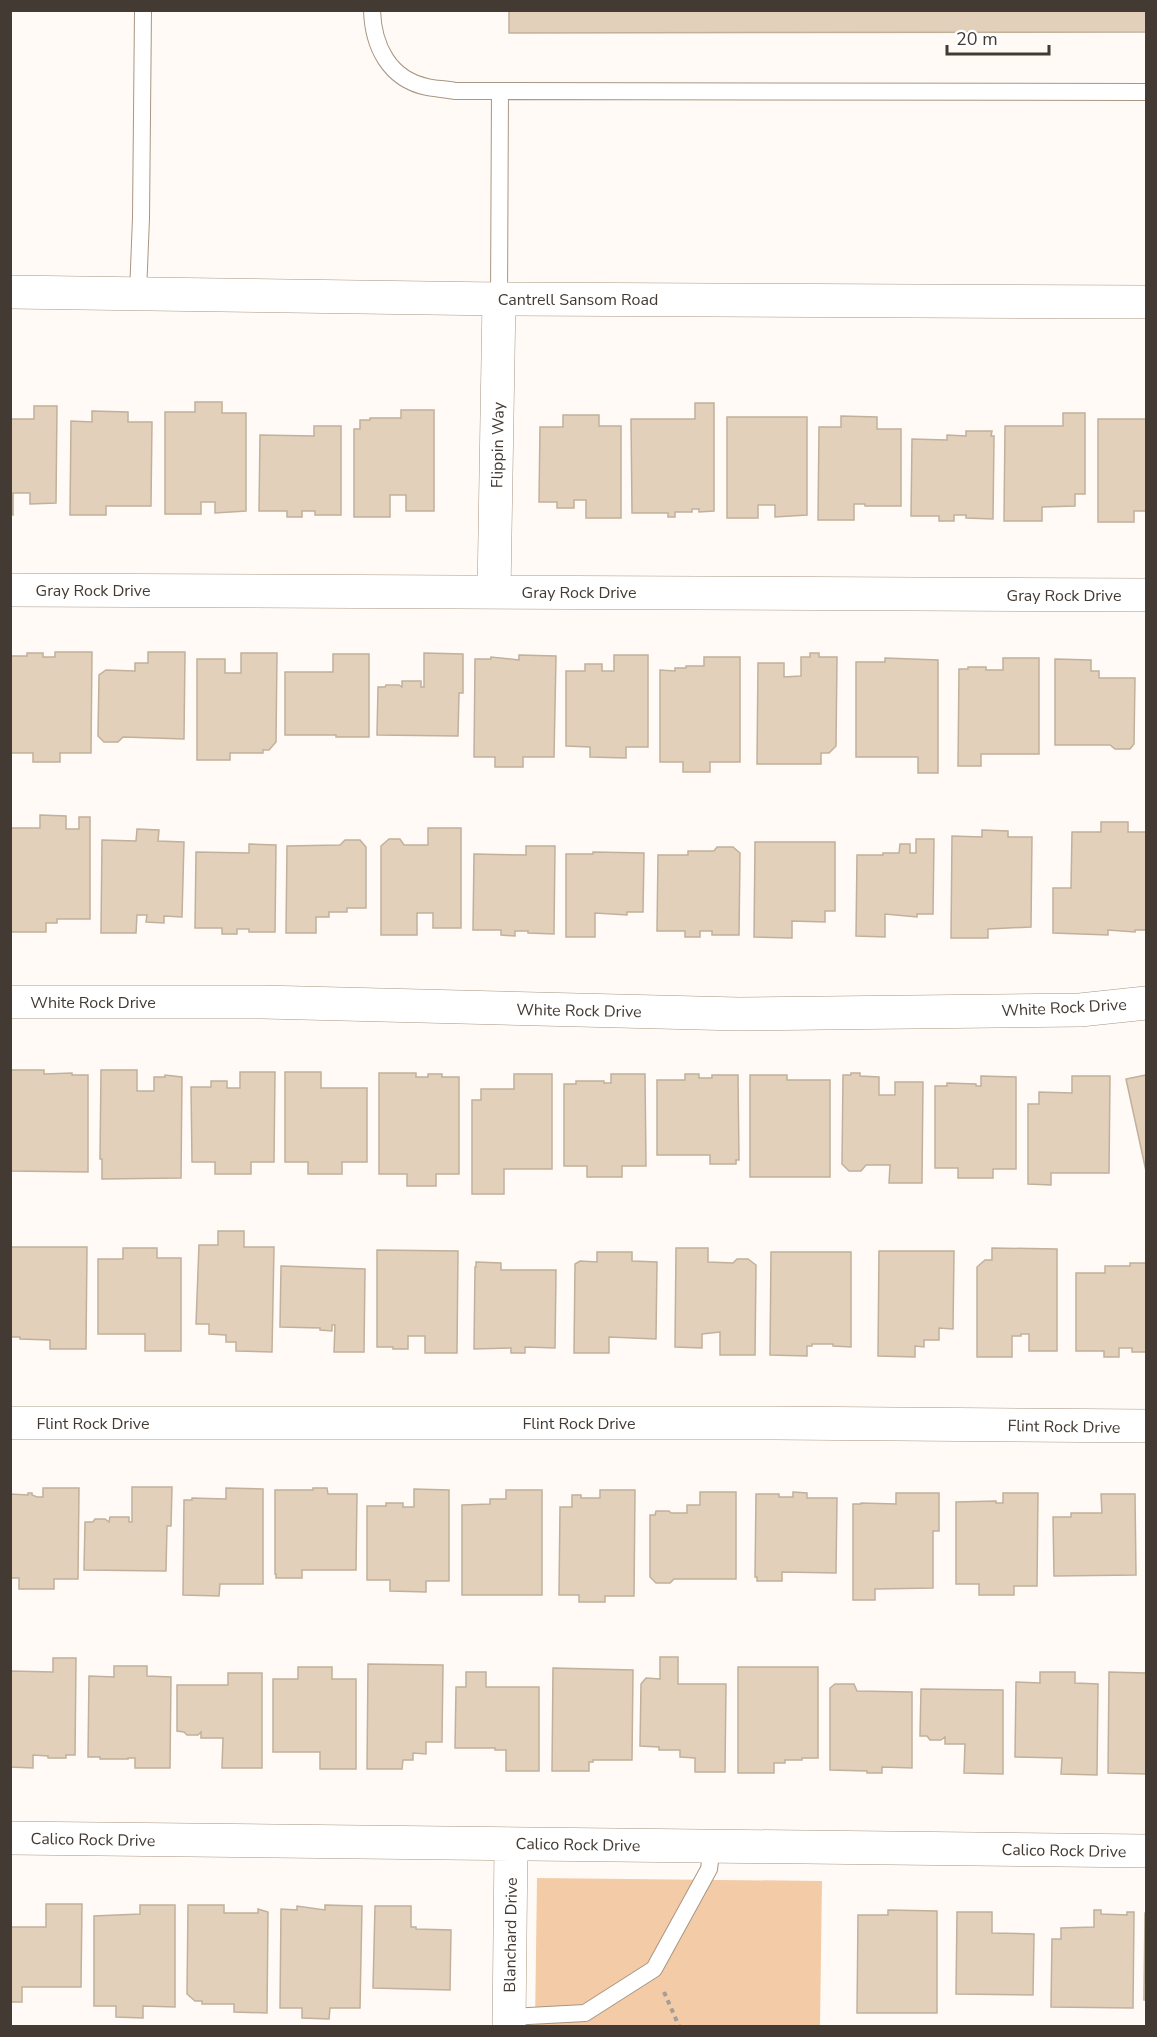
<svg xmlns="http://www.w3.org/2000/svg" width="1157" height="2037" font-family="'Nunito Sans',sans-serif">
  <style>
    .green { fill: #f3cba6 }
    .building { fill: #e2d0ba; stroke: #c1b09b; stroke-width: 1.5 }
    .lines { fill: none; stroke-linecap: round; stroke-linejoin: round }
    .service-casing { stroke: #a99683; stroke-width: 18 }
    .minor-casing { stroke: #a99683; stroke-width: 34 }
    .tertiary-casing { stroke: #a99683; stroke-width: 34 }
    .path { stroke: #a49d98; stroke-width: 4; stroke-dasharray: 4.5 4.5; stroke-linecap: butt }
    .service { stroke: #fff; stroke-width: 16 }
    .minor { stroke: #fff; stroke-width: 33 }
    .tertiary { stroke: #fff; stroke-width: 33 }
    .labels { text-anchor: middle; stroke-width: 4.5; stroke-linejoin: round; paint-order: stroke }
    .street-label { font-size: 16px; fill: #433a33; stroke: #fff }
  </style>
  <rect width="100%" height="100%" fill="#fffaf6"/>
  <path class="green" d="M537 1878 822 1881 820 2026H535Z"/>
  <path class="building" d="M509 10H1146V32L509 33Z
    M195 402H222V413H246V511L215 513V502H201V514H165V412H195Z
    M695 403H714V511L699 512V509H692V512H675V517H668V513H632L631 419H695Z
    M34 406H57L56 503 30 504V493H13V515L10 514V419H34Z
    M401 410H434V511H406V495H390V517H354V429H360V420H370V418H401Z
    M92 411 128 412V422H152L151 506H106V515H70L71 421 92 422Z
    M1063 413H1085V494H1075V506L1042 507V521H1004L1005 426H1063Z
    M563 415H599V426H621V518H586V500H574V508H557V502H539L540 427H563Z
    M841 416 877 417V429H901V506H865V504H854V520H818L819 427H841Z
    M727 417H807V515L775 517V505H758V518H727Z
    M1098 419H1146V511H1134V522H1098Z
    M314 426H341V515H315V511H302V517H287V511H259L260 435 314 436Z
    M966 431H992L991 436H994L993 519 966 518V515H954V521H939V516H911L912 439 947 440V435L966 436Z
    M55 652H92L91 753H60V762H33V753H11V656H27V653H43V657H55Z
    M148 652H185L184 739 123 737 118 742H104L98 736 99 675 106 670 135 671V663H148Z
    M241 653H277L276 742 269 750H263V753H230V760H197V659H225V673H241Z
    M424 653 463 654V693H459L458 736 377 735 378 687H385L386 685H399L402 687V681H421V687H424Z
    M810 653H819V657H837L836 746 829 753H821V764H757L758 663H784V677L801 676V657H810Z
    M333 654H369V737H336V735H285V672H333Z
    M519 655 556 656 554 757H523V767H495V757H474L475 659H491V657L519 660Z
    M614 655H648V747H626V758L590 757V747L566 746V671H585V664H602V671H614Z
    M704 657H740V762H710V772H683V762H660V670L675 671V668H686V666H704Z
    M885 658 938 660V773H918V757H856V662H885Z
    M1003 658H1039V754H981V766H958L959 669H968V667H986V670H1003Z
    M1055 659 1091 660V671H1099V678H1135L1134 744 1130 749H1115L1110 745H1055Z
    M40 815 66 816V829H79V817H90V919H57V923H46V932H10V828H40Z
    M1101 822H1128V832H1146V930H1135V932L1108 930V935L1053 933V888H1071L1072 832H1101Z
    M428 828H461V928H433V913H417V935H381V846L389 839H400L404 845H428Z
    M137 829 159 830 158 841 184 842 182 917 164 916V923L146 922 147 915H137L136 933H101L102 840 136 841Z
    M982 830 1008 831V837H1032L1031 927 988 929V938H951L952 836 982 837Z
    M916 839H934L933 914H917V917L885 914V937L856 936 857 855H883V853H899L900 844H910V853H916Z
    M345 840H360L366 847V908H347V912H329V917H316V933H286L287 846 340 845Z
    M755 842H835V911H825V922L792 921V938L754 937Z
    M249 844 276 845 275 932H249V929H237V934H222V928H195L196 852 249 853Z
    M526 846H555L554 934 528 933V931H515V936L501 935V930H473L474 854 526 855Z
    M717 847H733L740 853 739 935H712V931H700V937H685V931H657L658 855H688V851H714Z
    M593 852 644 853 643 912H627V915L595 913V937H566V854H593Z
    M10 1070H44V1074L72 1073V1075H88V1172L10 1171Z
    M101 1070H137V1091H154V1077H165V1075L182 1077 181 1178 102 1179V1159H100Z
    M240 1072H275L274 1162H251V1174H215V1162H192L191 1087H211V1081H227V1088H240Z
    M285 1072H321V1088H367V1162H342V1174H308V1162H285Z
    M379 1073H416V1077H428V1074H442V1077H459V1174H436V1186H407V1174H379Z
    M851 1073H860V1076L879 1077V1095H895V1082H923L922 1183H889L890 1165H866L861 1171H849L842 1164 843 1075H851Z
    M514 1074H552V1169H504V1194H472V1100H481V1089H514Z
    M611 1074H645L646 1166H622V1177H587V1166H564V1084H576V1081H604V1083H611Z
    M685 1074H699V1078H712V1075H738L739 1160H736V1164H710V1155H657V1080H685Z
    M750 1075H787V1080H830V1177H750Z
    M1146 1075V1171L1126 1079Z
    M981 1076 1016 1077V1169H993V1178H958V1168H935V1086H947V1083L976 1084V1086H981Z
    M1072 1076H1110L1109 1173H1051V1185L1028 1184V1104H1039V1092L1072 1093Z
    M218 1231H244V1247H274L272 1352 236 1351V1342H226V1335L209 1334V1324H196L199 1245H218Z
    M10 1247H87L86 1349H50V1340L20 1339V1337H10Z
    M123 1248H157V1258H181V1351H145V1334H98V1259H123Z
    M676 1248H708V1262L733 1263 737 1259H748L756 1265 755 1355H720V1332L702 1334V1348L675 1347Z
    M992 1248 1057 1249V1351H1029V1334H1021V1336H1012V1357H977V1267L985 1260H992Z
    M377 1250 458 1251 457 1353H425V1336H408V1349H393V1347H377Z
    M879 1251H954L953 1329 939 1328V1340H924V1347L915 1346V1357L878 1356Z
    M597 1252H632V1261L657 1262 656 1339 609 1337V1353H574L575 1264 580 1261 597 1262Z
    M771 1252H851V1347L833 1346V1344H812V1346H807V1356L770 1355Z
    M476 1262 501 1263V1270H556L555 1348 525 1347V1353H511V1348L474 1349 475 1267H476Z
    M1130 1263H1146V1352H1132V1348H1119V1357H1104V1351H1076V1273H1105V1266H1130Z
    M281 1266 365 1269 364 1352H334L335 1325H332V1331L320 1330V1328L280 1327Z
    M132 1487H172L171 1526H167L166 1571 84 1570 85 1522H93L95 1519H105L109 1522 110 1517H129V1522H132Z
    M43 1488H79L78 1579H54V1589H19V1578H10V1494L28 1495V1493H32V1495L37 1497H43Z
    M226 1488 263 1489V1584H220L219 1596 183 1595 184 1500H192V1498L226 1499Z
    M313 1488H327L328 1494H357L356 1570H302V1578H276V1574H275V1490H313Z
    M414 1489 449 1490V1581H426V1592L390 1591V1580H367V1506H386V1503H403V1507H414Z
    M506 1490H542V1595H462V1505L490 1504V1499H506Z
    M600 1490H635L634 1596H605V1602H579V1595H559L560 1507H572V1495H581V1498H600Z
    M700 1492H736V1579H674L670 1583H656L650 1577V1515H655L656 1511H669L671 1513H687V1505H700Z
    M793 1492 807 1493V1498H837L836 1573 782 1572V1581H757V1577H755L756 1494H779V1497H793Z
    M896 1493H939V1531H933V1588L875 1589V1600H853V1504H861V1503L896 1504Z
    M1003 1493H1038L1037 1586H1014V1595H979V1584H956V1502L996 1501V1503H1003Z
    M1101 1494H1135L1136 1575 1054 1576 1053 1517H1071V1513H1102Z
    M660 1657H678V1684H726L725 1772H695V1758L680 1757V1750H659V1747L640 1746 641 1684 646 1678 660 1679Z
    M53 1658H76L75 1755H66V1758H48V1756L33 1755V1768L10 1767V1671L53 1672Z
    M368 1664 443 1665 442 1742H426V1754L413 1753V1760H403L402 1769H367Z
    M114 1666H147V1676L171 1677 170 1768H135V1758H128V1759H100V1757H88L89 1676 114 1677Z
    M298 1667H332V1679H356V1769H320V1752H273V1679H298Z
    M738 1667H818V1758H802V1760H785V1763H774V1773H738Z
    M553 1668 633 1670 632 1760H593V1762H589V1771H552Z
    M466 1672H486V1687H539V1771H506V1750H495V1748H455L456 1687H466Z
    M1040 1672H1075V1683L1098 1684 1097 1775 1061 1774 1062 1758 1015 1757 1016 1682 1040 1683Z
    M1109 1672 1146 1673V1774L1108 1773Z
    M228 1673H262V1768H222L223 1738H201V1732L198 1735H187L184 1732 177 1731V1685H228Z
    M835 1684H854L857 1691 912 1692V1768L882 1767V1773H867V1771L830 1770V1688Z
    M921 1689 1003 1690V1774L964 1773 965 1744H945V1737L941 1740H930L927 1736H920Z
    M46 1904H82L81 1987H22V2002H10V1927H46Z
    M140 1905H175V2007L143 2006V2018L116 2017V2006H94V1916L140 1914Z
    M188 1905H224V1913H258V1909L268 1912 267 2013 234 2012V2004H202V2001H195L187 1994Z
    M325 1905 362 1906 360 2008H330L329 2019 302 2018V2008H280L281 1909 297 1910V1906L325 1910Z
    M375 1906H411V1927H416V1929L451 1930 450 1990 373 1988Z
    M888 1910 937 1911V2013H857L858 1915H888Z
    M1094 1910H1101V1914L1127 1915V1912H1134L1133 2008 1051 2007 1052 1939H1061V1928L1094 1927Z
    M957 1912H992V1933L1034 1934 1033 1995 956 1994Z
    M1145 1913H1146V2000H1144Z"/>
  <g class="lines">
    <g class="service-casing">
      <path id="service" d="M372 10C373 46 389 79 427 87 436 89 446 89 455 91L1146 92
        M138 293 141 218 143 10
        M499 299 500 91
        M510 2017 585 2013 654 1969 709 1869 712 1846"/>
    </g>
    <g class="minor-casing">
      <path id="minor" d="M10 590 1146 595
        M494 592 499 299
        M10 1002H263L739 1014 1080 1010 1146 1003
        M10 1423H775L1146 1426
        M10 1838 1146 1851
        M509 2026 511 1844"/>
    </g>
    <g class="tertiary-casing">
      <path id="tertiary" d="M10 292 499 299 1146 302"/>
    </g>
    <path class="path" d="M664 1992 679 2026"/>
    <use href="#service" class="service"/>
    <use href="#minor" class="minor"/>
    <use href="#tertiary" class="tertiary"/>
  </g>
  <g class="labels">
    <g class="street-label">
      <text x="578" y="305">Cantrell Sansom Road</text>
      <text transform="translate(497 445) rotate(-89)" y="6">Flippin Way</text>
      <text x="93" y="596">Gray Rock Drive</text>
      <text x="579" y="598">Gray Rock Drive</text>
      <text x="1064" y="601">Gray Rock Drive</text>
      <text x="93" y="1008">White Rock Drive</text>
      <text transform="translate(1064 1007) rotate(-3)" y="6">White Rock Drive</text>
      <text transform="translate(579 1010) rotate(1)" y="6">White Rock Drive</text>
      <text x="93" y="1429">Flint Rock Drive</text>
      <text x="579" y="1429">Flint Rock Drive</text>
      <text transform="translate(1064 1426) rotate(1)" y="6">Flint Rock Drive</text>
      <text transform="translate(93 1839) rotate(1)" y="6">Calico Rock Drive</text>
      <text transform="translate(578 1844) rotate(1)" y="6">Calico Rock Drive</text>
      <text transform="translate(1064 1850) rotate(1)" y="6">Calico Rock Drive</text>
      <text transform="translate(510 1935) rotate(-89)" y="6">Blanchard Drive</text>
    </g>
  </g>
  <rect width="1157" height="2037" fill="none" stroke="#433a33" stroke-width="24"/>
  <path d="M947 45v9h102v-9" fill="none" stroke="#433a33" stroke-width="3"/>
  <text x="956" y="45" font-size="18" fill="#433a33" stroke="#ffffff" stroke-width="4.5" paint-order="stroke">20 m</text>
</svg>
